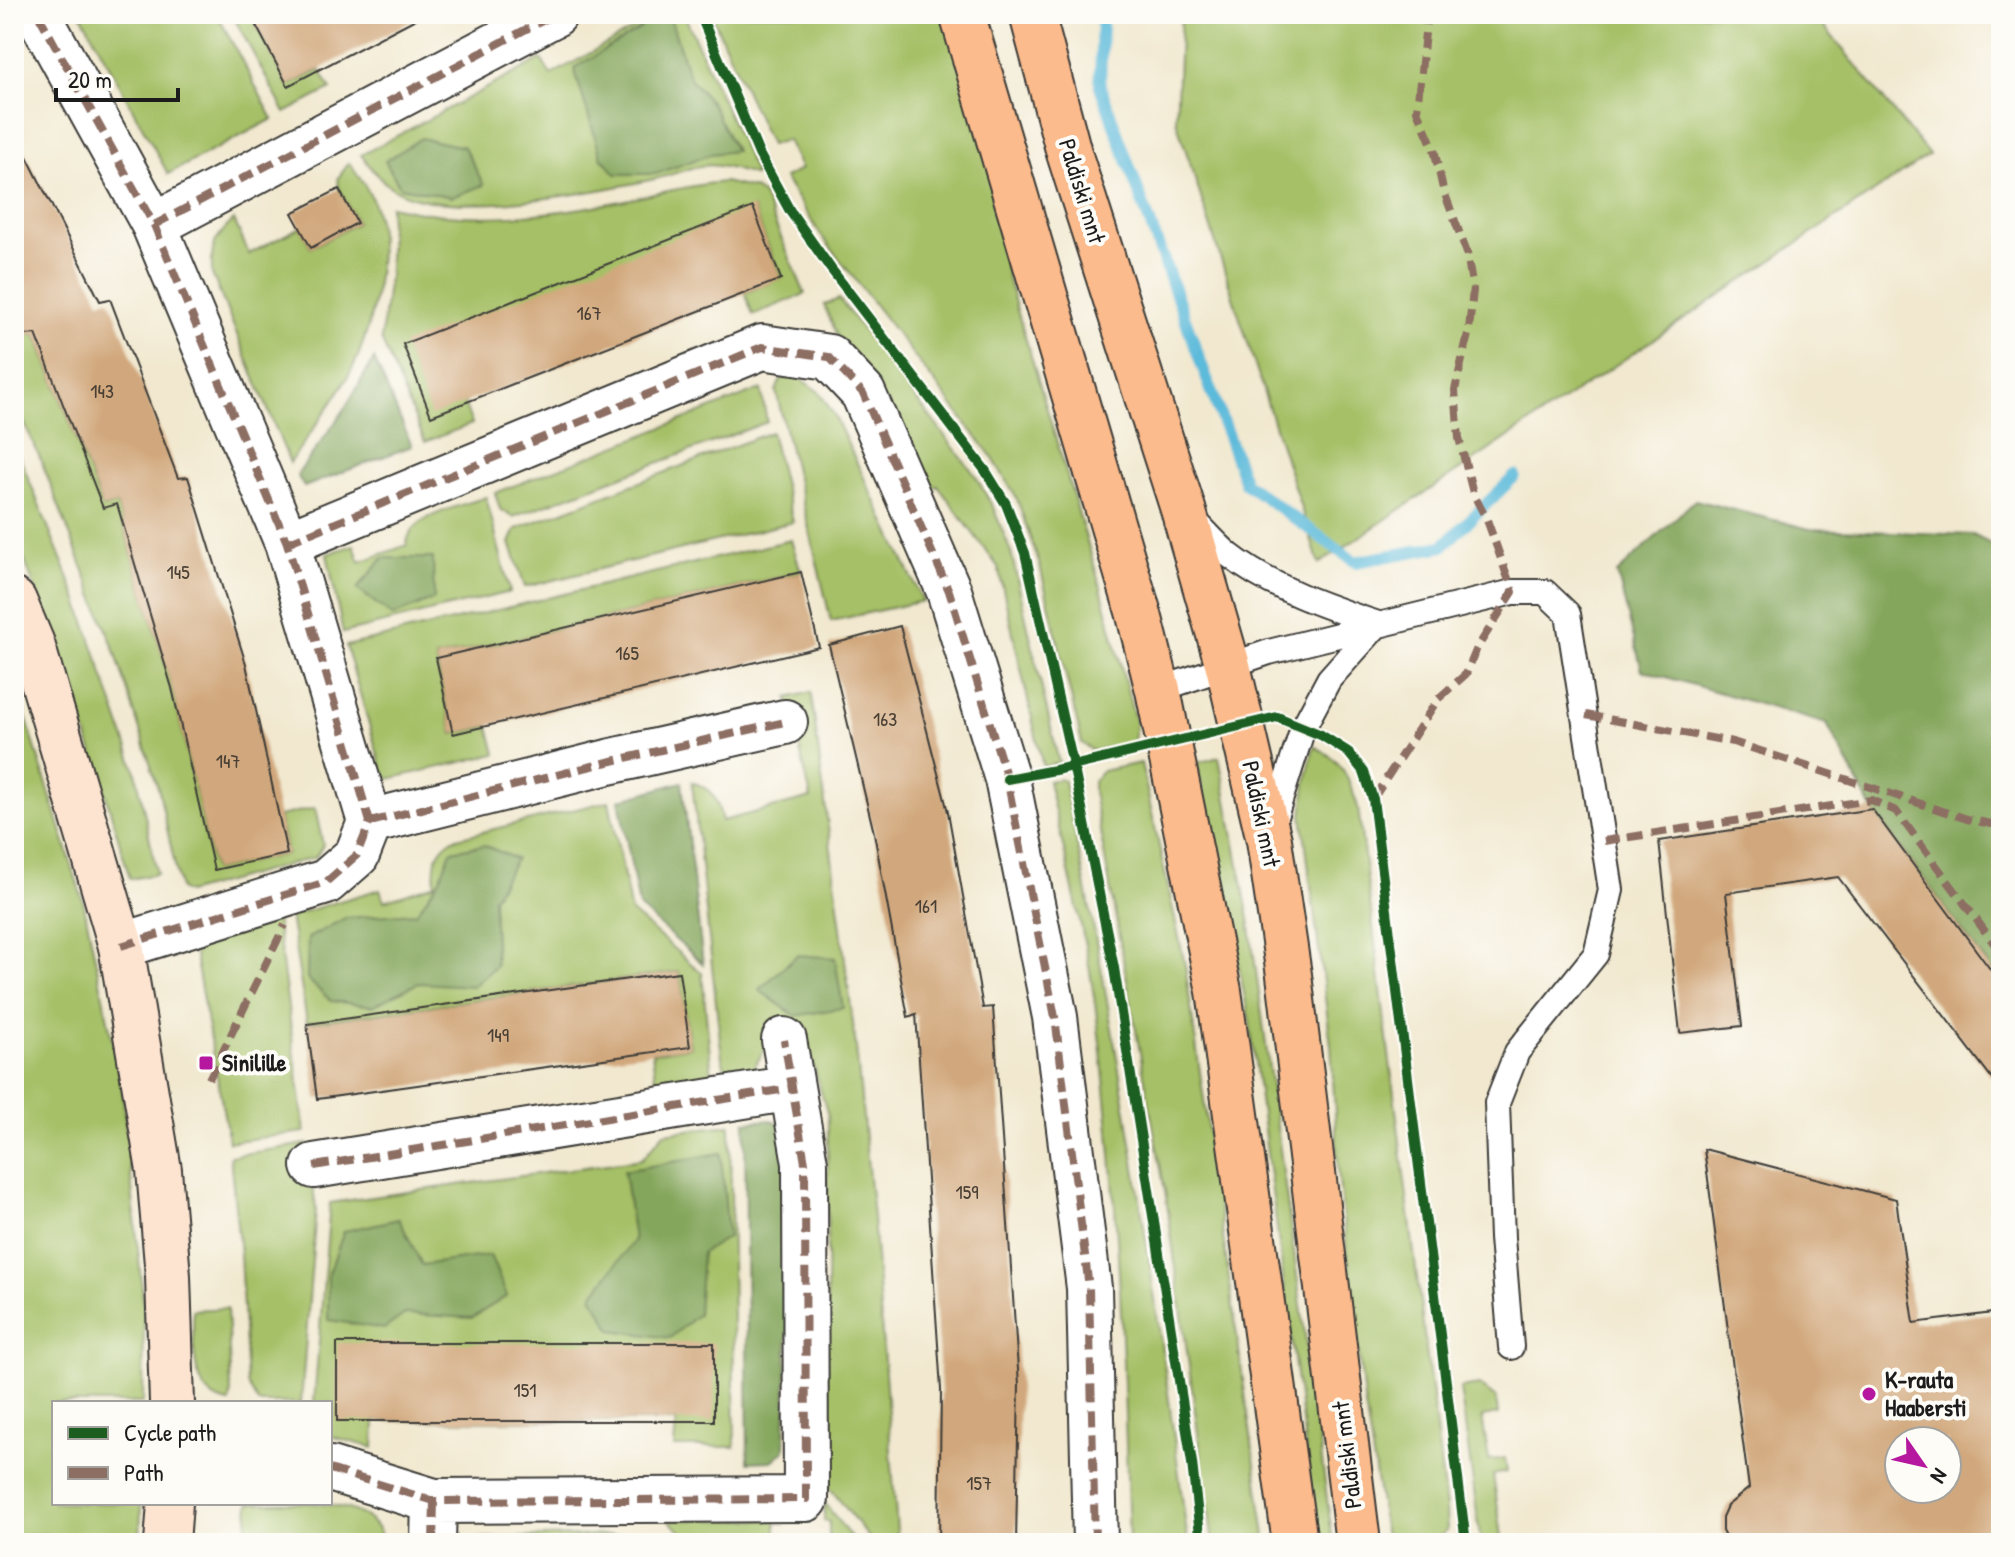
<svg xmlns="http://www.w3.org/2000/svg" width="2015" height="1557" font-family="'Patrick Hand',sans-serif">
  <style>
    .green { fill: #a5c066; stroke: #606e41; stroke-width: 2 }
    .forest { fill: #84a65b; stroke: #50613c; stroke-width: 2 }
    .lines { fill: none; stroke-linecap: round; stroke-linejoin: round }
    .stream { stroke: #5bbada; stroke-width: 12 }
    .building { fill: #d1a87d; fill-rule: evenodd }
    .lane-casing { stroke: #3c3b37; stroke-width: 28 }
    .street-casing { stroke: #3c3b37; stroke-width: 48 }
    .secondary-casing { stroke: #3c3b37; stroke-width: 48 }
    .primary-casing { stroke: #3c3b37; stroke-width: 48 }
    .lane { stroke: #fff; stroke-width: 24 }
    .street { stroke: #fff; stroke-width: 44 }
    .secondary { stroke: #fde4d1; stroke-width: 44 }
    .primary { stroke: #fbbb8c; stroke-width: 44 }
    .quiet { stroke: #8d6e63; stroke-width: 8; stroke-dasharray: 16 8; stroke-linecap: butt }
    .cycleway-casing { stroke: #fdfcf7; stroke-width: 15 }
    .cycleway { stroke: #1b5e20; stroke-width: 10 }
    .poi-dot { fill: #b5179e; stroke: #fdfcf7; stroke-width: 3 }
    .labels { text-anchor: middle; stroke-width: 8; stroke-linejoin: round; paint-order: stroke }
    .number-label { font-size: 20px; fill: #493f34 }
    .street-label { font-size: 24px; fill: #1c1c1c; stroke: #fdfcf7 }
    .poi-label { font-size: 24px; font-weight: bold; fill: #1c1c1c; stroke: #fdfcf7; text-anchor: start }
  </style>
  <rect width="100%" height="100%" fill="#fdfcf7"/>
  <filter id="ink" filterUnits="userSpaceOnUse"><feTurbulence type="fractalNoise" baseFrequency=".0125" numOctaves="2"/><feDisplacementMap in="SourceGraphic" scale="16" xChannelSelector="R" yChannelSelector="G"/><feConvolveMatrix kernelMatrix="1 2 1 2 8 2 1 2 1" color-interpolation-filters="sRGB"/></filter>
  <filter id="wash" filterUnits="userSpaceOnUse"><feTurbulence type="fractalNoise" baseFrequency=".006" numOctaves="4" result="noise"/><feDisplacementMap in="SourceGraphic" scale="32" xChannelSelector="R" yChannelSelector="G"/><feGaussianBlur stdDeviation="1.8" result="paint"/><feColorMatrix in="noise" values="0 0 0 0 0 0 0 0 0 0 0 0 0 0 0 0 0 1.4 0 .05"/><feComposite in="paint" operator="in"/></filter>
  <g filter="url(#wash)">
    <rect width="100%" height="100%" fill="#f1e8cf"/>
    <path class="green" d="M81 14H217L273 119 168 174Z
      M232 14H260L253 19 288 86 320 70 331 89 285 113Z
      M625 14H684L756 176C739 171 719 163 702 166 686 168 670 176 655 179 594 192 455 219 400 192 382 184 373 170 361 155L541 59 551 75 633 29Z
      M711 14H948L988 162 1008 280 1101 588 1136 724 1134 742 1093 751 1082 743 1040 566 1017 499 992 457 820 234 784 178 801 169 787 140 770 145Z
      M1181 14H1814L1929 155 1319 564 1176 120Z
      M349 163C360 178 372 193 376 212 387 256 372 329 352 369 335 402 310 432 290 463L212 274C211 246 213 239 234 220L249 254 300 227 311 248 357 223 339 189 338 178Z
      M724 182 754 189 763 195 805 294 753 315 745 293 781 278 753 208 464 403 472 424 425 442 381 339 389 275 390 206C466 224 539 217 616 202 652 195 688 185 724 182Z
      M839 299 975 475 993 507 1011 552 1059 763 1043 767 998 567 938 486 926 490 840 343 824 305Z
      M14 311 26 335 36 334 103 508 117 504 172 687 214 870 287 854 279 816 315 808 323 845 316 857 187 893 180 889 159 791 115 651 41 460 14 400Z
      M798 377 819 392 834 415 923 601 831 621 776 391 781 379Z
      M761 389 767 422 513 517 500 509 495 493Z
      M771 432 793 522 525 587 510 543 516 529Z
      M14 443 77 598 136 772 157 874 130 879 100 775 62 661 14 532Z
      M486 497 510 592 343 633 327 554 354 545 360 562 407 545C407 516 462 506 486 497Z
      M791 540 801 572 436 658 453 734 489 726 496 754 389 779 383 772 346 646Z
      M14 679 83 901 122 1087 144 1310 143 1403H54V1503H141L140 1543H81L46 1534 14 1537Z
      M811 692 856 1047 873 1217 898 1543H873L826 1483 828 1116 801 1023 767 1027 766 1047 753 1069 727 1074 722 1058 692 782C715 790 717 799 722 821L811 798 788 698Z
      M1314 746C1344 761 1348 777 1358 807L1446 1508 1447 1530 1438 1539 1386 1543 1364 1399 1339 1181 1331 1045 1302 815 1307 776Z
      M1219 757 1249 919 1333 1543H1318L1250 1023 1197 763Z
      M1141 763 1185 965 1266 1543H1213L1166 1197 1093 792V783L1102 771Z
      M1061 779 1064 781C1118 1032 1155 1288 1188 1543H1129C1124 1368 1119 1192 1097 1018 1087 938 1065 859 1048 781Z
      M609 801 631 912 702 973 712 1076 656 1084 652 1053 690 1047 679 972 307 1023 290 916 380 889 384 901 435 884C433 865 435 850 453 839Z
      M276 918 305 1132 229 1142 193 945Z
      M730 1125 735 1447H674L676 1421H375L374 1448 330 1436V1403H314L330 1203 642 1159 664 1133Z
      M307 1144 316 1209 301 1403H258L247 1384 240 1254 230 1156Z
      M227 1308 231 1392 230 1403C188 1399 194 1339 193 1310Z
      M1479 1385 1496 1398 1498 1414 1482 1417 1489 1460 1505 1458 1507 1472 1493 1475 1503 1543H1481L1460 1388Z
      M824 1502 855 1543H829V1521H824Z
      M249 1503C286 1503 376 1494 383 1543H246Z
      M668 1520H776V1543H694Z
      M641 1534V1543H475V1539Z"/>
    <path class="forest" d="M631 14H669L689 77 712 104 735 151 711 154 656 174H616L601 157 574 68 641 28Z
      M421 138 464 147 484 185 452 197 400 187 385 161Z
      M374 359 412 446 304 487 297 475 342 413Z
      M1695 500 1810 529 1973 535 2001 549V983L1872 809 1827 724 1642 670 1617 573Z
      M383 558H433L434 599 393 616 357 589Z
      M682 782 703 964 639 907 619 800Z
      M484 845 516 859 493 898 496 966 473 986 418 983 373 1006 331 1001 307 979 308 938 345 918 416 913 440 879 451 851Z
      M797 955 835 958 843 1008 795 1016 759 990Z
      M771 1120 782 1124 791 1134 785 1450 772 1461 748 1462 745 1122Z
      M721 1153 728 1237 702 1253 698 1314 670 1338 612 1330 592 1296 634 1240 624 1171Z
      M399 1219 422 1265 490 1255 507 1296 472 1318 405 1314 384 1329 328 1320V1276L344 1231Z"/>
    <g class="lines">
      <path class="stream" d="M1102 14 1100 86 1245 483 1355 562 1443 546 1515 476"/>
    </g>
    <g id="blocks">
      <path class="building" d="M250 14H425L288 86Z
        M14 131 100 301 110 299 178 478 188 477 246 664 287 854 214 870 172 688 117 504 103 508 36 334 26 335 14 311Z
        M339 189 357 223 311 248 292 213Z
        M753 207 781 279 431 416 403 344Z
        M801 572 819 647 453 734 436 658Z
        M900 626 948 812 983 1008 993 1007 1019 1384 1016 1543H939L941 1390 916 1014 908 1017 874 833 829 645Z
        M1872 809 2001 984V1090L1838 877 1726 893 1742 1026 1680 1033 1659 841Z
        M679 972 690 1047 317 1099 307 1024Z
        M1704 1149 1896 1199 1914 1323 2001 1312V1543H1728L1722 1531V1517L1727 1506 1749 1488ZM1899 1441H1947V1489H1899Z
        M337 1343H714V1421H337Z"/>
    </g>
  </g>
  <g filter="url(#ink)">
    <use href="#blocks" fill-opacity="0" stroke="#3c3b37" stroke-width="2"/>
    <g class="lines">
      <g class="lane-casing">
        <path id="lane" d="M1193 519C1205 531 1216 544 1229 555 1271 588 1327 607 1378 624L1329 679 1303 728 1272 826
          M1158 690 1269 652 1513 592H1545L1568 614 1611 890 1596 954 1517 1052 1497 1103 1502 1238 1511 1347"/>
      </g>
      <g class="street-casing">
        <path id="street" d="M38 14 154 225 287 543 370 822 357 855 326 882 121 946
          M154 225 555 14
          M287 543 762 347 829 357 863 393 949 591 1007 779 1055 1017 1089 1288 1095 1543
          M370 822 608 762 785 722
          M314 1166 792 1088
          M330 1469 434 1501 806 1499 805 1163 784 1040
          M433 1543 434 1501"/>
      </g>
      <g class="secondary-casing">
        <path id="secondary" d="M14 601 32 644 121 946 159 1170 168 1276 172 1403
          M167 1543 170 1503"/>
      </g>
      <g class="primary-casing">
        <path id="primary" d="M962 14 1138 611 1158 690 1219 991 1295 1543
          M1032 14 1069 153 1183 509 1228 666 1269 840 1289 975 1358 1543"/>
      </g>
      <use href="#lane" class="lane"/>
      <use href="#street" class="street"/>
      <use href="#secondary" class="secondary"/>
      <use href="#primary" class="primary"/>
      <path class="quiet" d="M38 14 154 225 287 543 370 822 357 855 326 882 121 946
        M229 20 234 14
        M154 225 555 14
        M287 543 762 347 829 357 863 393 949 591 1007 779 1055 1017 1089 1288 1095 1543
        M1586 715 1733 742 1967 819 2001 826
        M1373 799 1438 699 1466 674 1477 648 1513 592 1487 520 1473 493 1459 438 1455 390 1469 330 1473 290 1467 253 1443 189 1434 149 1417 110 1427 14
        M370 822 608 762 785 722
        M1604 841 1871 800 1896 811 2001 953
        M209 1079 285 925
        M314 1166 792 1088
        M330 1469 434 1501 806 1499 805 1163 784 1040
        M433 1543 434 1501"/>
      <g class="cycleway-casing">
        <path id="cycleway" d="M700 14 759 154 790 211 831 269 985 470 1006 504 1025 553 1073 764 1114 968 1192 1463 1201 1543
          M1007 779 1060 769 1277 717 1321 735 1348 752 1364 772 1373 799 1466 1543"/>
      </g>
      <use href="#cycleway" class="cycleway"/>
    </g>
  </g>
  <g class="poi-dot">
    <rect x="198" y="1055" width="16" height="16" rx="4"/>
    <circle cx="1869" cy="1394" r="8"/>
  </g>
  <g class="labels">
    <g class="number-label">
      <text x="589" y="320">167</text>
      <text x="102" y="398">143</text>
      <text x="178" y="579">145</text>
      <text x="627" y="660">165</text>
      <text x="885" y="726">163</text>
      <text x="228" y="768">147</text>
      <text x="926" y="913">161</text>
      <text x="498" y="1042">149</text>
      <text x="967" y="1199">159</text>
      <text x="525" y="1397">151</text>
      <text x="979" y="1490">157</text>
    </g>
    <g class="street-label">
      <text transform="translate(1082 191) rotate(73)" y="8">Paldiski mnt</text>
      <text transform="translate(1261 814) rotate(78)" y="8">Paldiski mnt</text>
      <text transform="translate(1347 1455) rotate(-97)" y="8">Paldiski mnt</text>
    </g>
    <g class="poi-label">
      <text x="222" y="1071">Sinilille</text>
      <text x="1885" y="1388">K-rauta<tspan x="1885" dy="28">Haabersti</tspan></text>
    </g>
  </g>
  <rect width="2015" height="1557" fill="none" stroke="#fdfcf7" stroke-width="48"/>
  <rect x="52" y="1401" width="280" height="104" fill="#fdfcf7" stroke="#a3a29f" stroke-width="2"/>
  <rect x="68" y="1427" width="40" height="12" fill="#1b5e20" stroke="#a3a29f" stroke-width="2"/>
  <text x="124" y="1441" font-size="24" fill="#1c1c1c">Cycle path</text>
  <rect x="68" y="1467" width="40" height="12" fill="#8d6e63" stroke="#a3a29f" stroke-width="2"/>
  <text x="124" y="1481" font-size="24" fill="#1c1c1c">Path</text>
  <g transform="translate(1923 1465) rotate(124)"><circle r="38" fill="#fdfcf7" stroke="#a3a29f" stroke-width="2"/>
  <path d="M0-6L14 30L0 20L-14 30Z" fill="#b5179e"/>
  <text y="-12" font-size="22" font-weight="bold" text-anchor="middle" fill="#1c1c1c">N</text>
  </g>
  <path d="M56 88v12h122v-12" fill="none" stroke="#1c1c1c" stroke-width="4"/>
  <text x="68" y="88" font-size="24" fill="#1c1c1c" stroke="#fdfcf7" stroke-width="6" paint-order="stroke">20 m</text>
</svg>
